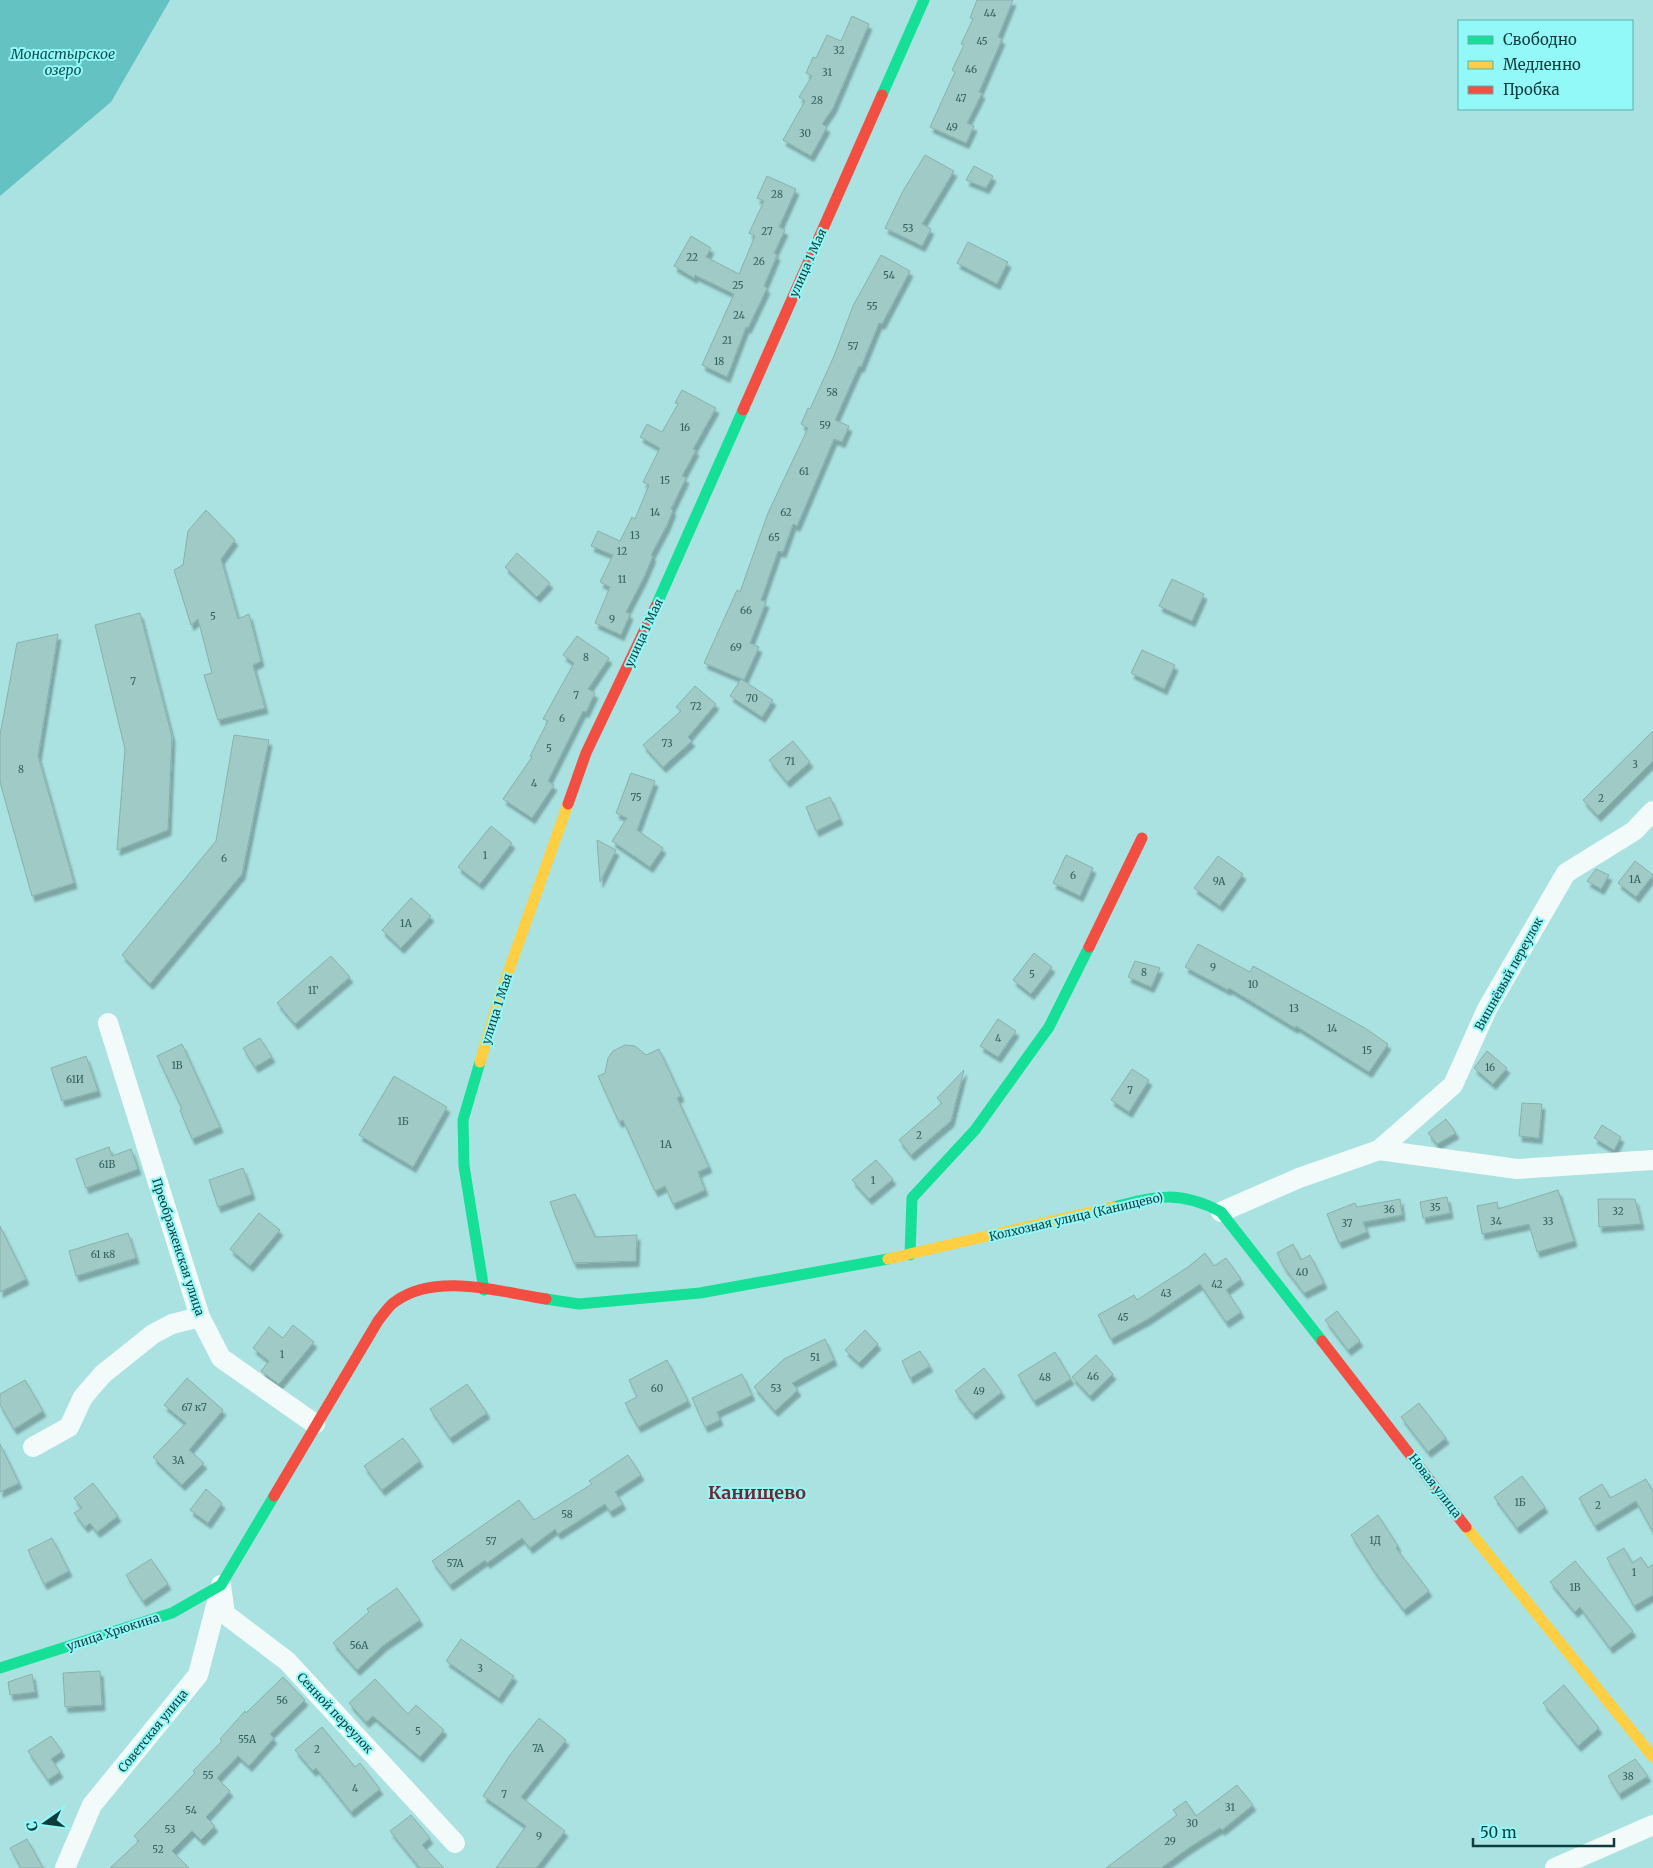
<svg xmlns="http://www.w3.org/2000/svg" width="1653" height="1868" font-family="Merriweather,serif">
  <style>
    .water { fill: #64c2c2 }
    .building { fill: #9fcac5; stroke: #87b2ad; filter: url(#shadow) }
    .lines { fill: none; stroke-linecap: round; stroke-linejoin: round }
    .street { stroke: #f2fbfa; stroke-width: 20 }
    .fast { stroke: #16e098; stroke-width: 11 }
    .slow { stroke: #ffcf43; stroke-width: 11 }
    .jam { stroke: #f24e42; stroke-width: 11 }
    .labels { text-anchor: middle; stroke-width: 4; stroke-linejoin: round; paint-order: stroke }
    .number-label { font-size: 10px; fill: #32605e }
    .street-label { font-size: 12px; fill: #0e3c3c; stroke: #93f9f8 }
    .water-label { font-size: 14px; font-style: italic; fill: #0f4f4f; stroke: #93f9f8 }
    .district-label { font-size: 18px; font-weight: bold; fill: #6e2831; stroke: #93f9f8 }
  </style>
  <defs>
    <filter id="shadow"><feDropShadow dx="3" dy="5.5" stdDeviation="1" flood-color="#0004"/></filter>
  </defs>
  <rect width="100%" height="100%" fill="#aae2e1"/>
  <path class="water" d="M0 0H170L111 102 0 196Z"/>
  <path class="building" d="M977 0H1013L998 37 1002 39 979 92 982 93 967 123 974 126 966 143 930 127 955 72 952 70 964 45 961 44 973 19 970 18Z
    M852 16 869 24 833 108 822 124 827 127 811 156 783 140 805 101 799 97 812 76 806 73 813 57 816 58 827 35 841 41Z
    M925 155 954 171 922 224 931 229 922 246 885 228 903 191Z
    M974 166 993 176 986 188 966 180Z
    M767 176 796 189 779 227 785 230 774 253 777 255 764 286 767 288 748 328 746 327 727 377 702 365 734 294 695 275 694 278 674 266 691 236 711 248 706 257 739 274 755 236 749 233 764 201 757 198Z
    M968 242 1008 262 997 284 957 263Z
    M881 255 910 271 882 324 879 323 861 367 859 366 835 420 849 426 842 442 834 439 797 526 793 524 783 552 778 551 761 600 766 602 750 643 759 647 744 680 704 663 737 590 740 592 768 513 808 428 801 424 808 408 810 409 834 356 853 306Z
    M682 390 716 408 693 449 696 450 682 476 686 478 671 509 673 510 667 525 651 555 653 556 644 577 626 612 630 614 621 635 595 623 610 587 600 582 613 555 591 546 598 531 620 541 632 517 635 519 649 485 643 482 660 448 640 437 647 424 662 432 678 404 675 403Z
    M206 510 235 540 221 559 238 619 249 614 261 661 253 665 265 708 218 720 204 675 212 673 198 619 191 625 174 570 183 565 188 531Z
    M517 553 550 583 537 597 505 567Z
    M1172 579 1204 594 1192 621 1159 606Z
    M140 613 172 737 168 830 117 850 125 749 95 625Z
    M58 634 38 756 74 883 32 896 0 782V735L17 643Z
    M577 636 609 658 588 689 595 693 586 712 583 711 548 781 554 785 532 818 503 799 532 757 530 756 548 721 543 719 574 663 563 655Z
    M1142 650 1175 665 1164 689 1131 673Z
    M741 679 773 700 762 717 730 696Z
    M695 686 716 704 688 737 692 741 663 767 643 745 681 711 676 707Z
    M1653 731V761L1598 816 1583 800Z
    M234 735 269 740 242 874 150 984 122 955 216 841Z
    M793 741 810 762 787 782 769 760Z
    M631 773 655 781 637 830 663 848 650 867 612 841 627 818 616 813Z
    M830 797 840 819 816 831 806 807Z
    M491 826 512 843 480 884 458 867Z
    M597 840 616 850 600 882Z
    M1066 855 1093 868 1080 896 1053 883Z
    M1218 856 1243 874 1220 906 1194 888Z
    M1635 861 1653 875 1636 897 1618 883Z
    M1596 869 1609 875 1601 889 1587 881Z
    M411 898 431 916 401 948 382 930Z
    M1198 944 1250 972 1253 966 1365 1028 1388 1044 1369 1072 1296 1026 1295 1028 1229 988 1228 990 1185 967Z
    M1034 953 1052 967 1031 994 1013 980Z
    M331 956 350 977 295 1024 277 1003Z
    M1135 961 1160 968 1151 987 1128 977Z
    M998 1019 1016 1031 998 1057 980 1046Z
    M260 1038 272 1057 255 1067 243 1048Z
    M182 1044 220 1127 192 1139 180 1110 182 1109 157 1056Z
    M625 1045 635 1046 646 1055 659 1049 681 1096 677 1098 709 1167 698 1172 705 1190 673 1204 665 1186 655 1191 623 1120 619 1122 598 1076 605 1073 608 1058 613 1051Z
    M1487 1051 1507 1068 1493 1084 1474 1068Z
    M86 1056 98 1091 62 1101 51 1068Z
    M1132 1069 1149 1080 1129 1112 1111 1100Z
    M964 1070 951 1121 911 1155 899 1140 942 1103 937 1098Z
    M394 1076 447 1107 413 1167 359 1135Z
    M1522 1103 1542 1104 1539 1138 1519 1136Z
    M1446 1119 1456 1133 1437 1144 1428 1133Z
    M1602 1125 1621 1137 1614 1150 1594 1138Z
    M109 1147 112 1156 131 1149 138 1169 86 1188 76 1159Z
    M876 1160 893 1179 869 1199 852 1180Z
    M243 1168 252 1194 218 1207 209 1180Z
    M1558 1190 1574 1241 1537 1252 1529 1224 1482 1234 1477 1206 1497 1202 1498 1209Z
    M575 1194 595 1237 637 1235 636 1261 574 1263 550 1202Z
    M1447 1197 1450 1213 1423 1218 1420 1202Z
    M1400 1199 1402 1215 1363 1222 1367 1232 1339 1243 1327 1214 1355 1203 1357 1207Z
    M1598 1199H1635L1641 1224 1599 1227Z
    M259 1213 280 1230 250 1266 230 1249Z
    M0 1226 26 1279 0 1292Z
    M128 1233 136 1258 76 1276 69 1251Z
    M1293 1244 1301 1260 1310 1255 1324 1283 1304 1293 1284 1267 1277 1253Z
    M1205 1253 1214 1266 1226 1258 1241 1279 1226 1290 1241 1312 1226 1322 1200 1284 1148 1319 1111 1339 1098 1315 1134 1295 1137 1300 1188 1267Z
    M1337 1311 1360 1341 1348 1350 1325 1320Z
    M293 1325 314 1342 279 1384 261 1371 269 1361 253 1348 269 1327 283 1338Z
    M865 1330 878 1344 859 1363 845 1350Z
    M825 1339 834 1360 792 1383 798 1390 775 1411 754 1387 784 1359Z
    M920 1351 930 1366 910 1378 902 1361Z
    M1055 1352 1071 1379 1034 1401 1018 1375Z
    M1096 1355 1113 1374 1090 1396 1072 1377Z
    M667 1360 688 1401 638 1427 625 1403 637 1397 629 1380Z
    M984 1368 1002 1392 973 1414 955 1391Z
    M742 1374 752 1395 717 1412 720 1420 705 1427 692 1398Z
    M187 1378 223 1410 189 1450 204 1463 182 1485 153 1457 186 1423 164 1405Z
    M25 1380 43 1411 14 1429 0 1405V1394Z
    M467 1384 487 1413 450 1438 430 1409Z
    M1419 1403 1446 1438 1428 1452 1401 1417Z
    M403 1438 420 1461 382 1490 364 1466Z
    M0 1444 19 1483 0 1492Z
    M628 1455 641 1475 615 1492 623 1504 610 1512 605 1504 558 1534 555 1529 530 1548 522 1538 487 1563 485 1560 450 1585 432 1561 519 1500 534 1520 592 1484 589 1481Z
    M1522 1476 1545 1507 1517 1528 1494 1497Z
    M1646 1479 1653 1492V1532L1636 1501 1595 1526 1579 1498 1602 1484 1610 1498Z
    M93 1483 118 1516 97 1532 90 1523 85 1527 74 1513 82 1508 74 1498Z
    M206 1489 222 1503 208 1523 190 1510Z
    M1378 1515 1398 1546 1396 1548 1429 1591 1404 1610 1375 1572 1351 1535Z
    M52 1538 69 1571 44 1584 28 1550Z
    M1624 1548 1632 1563 1641 1557 1648 1568 1653 1564V1595L1634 1606 1607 1558Z
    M151 1559 168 1584 143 1601 126 1575Z
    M1575 1561 1633 1631 1610 1648 1580 1607 1575 1612 1550 1582Z
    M397 1588 420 1620 384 1645 357 1670 333 1643 369 1612 367 1609Z
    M461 1639 514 1676 499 1698 446 1661Z
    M100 1671 102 1705 65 1707 63 1673Z
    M32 1674 35 1692 10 1695 8 1682Z
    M283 1677 305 1700 270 1734 274 1738 249 1766 238 1756 217 1778 230 1791 206 1817 215 1826 201 1840 192 1831 172 1851 189 1868H110L139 1841 134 1836 195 1773 193 1771 222 1741 220 1739 245 1711 246 1713Z
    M375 1679 408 1714 416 1705 444 1730 420 1757 373 1716 366 1722 349 1703Z
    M1564 1685 1599 1728 1578 1746 1543 1703Z
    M539 1718 566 1740 521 1797 565 1831 536 1868H496L526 1826 483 1796 510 1755Z
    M322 1727 355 1767 360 1763 380 1789 351 1812 316 1768 313 1771 295 1750Z
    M51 1736 62 1751 51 1759 60 1772 48 1780 28 1751Z
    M1635 1759 1648 1776 1619 1794 1608 1776Z
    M1237 1785 1253 1805 1222 1830 1220 1828 1190 1847 1161 1868H1106L1177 1815 1173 1810 1186 1801 1196 1816Z
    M411 1815 430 1838 422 1845 444 1868H420L390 1831Z
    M27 1839 43 1868H21L10 1848Z"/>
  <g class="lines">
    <path class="street" d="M108 1023 200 1317 221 1358 315 1424
      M1379 1150 1453 1085 1487 1009 1566 873 1634 831 1653 811
      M1221 1212 1299 1178 1379 1150 1517 1169 1653 1160
      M33 1447 69 1427 83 1397 103 1374 153 1334 172 1324 200 1317
      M221 1585 225 1614 287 1661 455 1843
      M65 1868 92 1805 198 1675 219 1594
      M1555 1868 1653 1825"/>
    <path class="fast" d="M882 95 924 0
      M656 606 743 410
      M480 1062 463 1120 464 1166 484 1290
      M1113 1207C1156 1196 1180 1190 1221 1212L1322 1341
      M910 1255 912 1198 975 1130 1049 1027 1089 947
      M546 1299 579 1304 700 1293 888 1259
      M0 1668 172 1613 221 1585 274 1496"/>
    <path class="slow" d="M480 1062 500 995 568 804
      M888 1259 1113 1207
      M1466 1527 1653 1757"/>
    <path class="jam" d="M743 410 882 95
      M568 804 586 753 656 606
      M1089 947 1142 838
      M1322 1341 1466 1527
      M274 1496 378 1321C383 1315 389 1305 396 1301 437 1272 500 1292 546 1299"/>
  </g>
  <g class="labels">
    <g class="number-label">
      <text x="990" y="17">44</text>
      <text x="982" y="45">45</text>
      <text x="839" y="54">32</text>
      <text x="971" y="73">46</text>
      <text x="827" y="76">31</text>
      <text x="961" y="102">47</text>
      <text x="817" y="104">28</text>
      <text x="952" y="131">49</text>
      <text x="805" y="137">30</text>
      <text x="777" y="198">28</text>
      <text x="908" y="232">53</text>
      <text x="767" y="235">27</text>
      <text x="692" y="261">22</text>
      <text x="759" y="265">26</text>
      <text x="889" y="279">54</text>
      <text x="738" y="289">25</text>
      <text x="872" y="310">55</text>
      <text x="739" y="319">24</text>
      <text x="727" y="344">21</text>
      <text x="853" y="350">57</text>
      <text x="719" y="365">18</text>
      <text x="832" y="396">58</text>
      <text x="825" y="429">59</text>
      <text x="685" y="431">16</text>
      <text x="804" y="475">61</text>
      <text x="665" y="484">15</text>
      <text x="655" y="516">14</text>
      <text x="786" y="516">62</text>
      <text x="635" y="539">13</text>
      <text x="774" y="541">65</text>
      <text x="622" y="555">12</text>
      <text x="622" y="583">11</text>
      <text x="746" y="614">66</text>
      <text x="213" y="620">5</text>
      <text x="612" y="623">9</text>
      <text x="736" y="651">69</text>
      <text x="586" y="661">8</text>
      <text x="133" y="685">7</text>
      <text x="576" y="699">7</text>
      <text x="752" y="702">70</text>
      <text x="696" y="710">72</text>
      <text x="562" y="722">6</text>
      <text x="667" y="747">73</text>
      <text x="549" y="752">5</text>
      <text x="790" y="765">71</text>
      <text x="1635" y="768">3</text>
      <text x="21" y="773">8</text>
      <text x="534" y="787">4</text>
      <text x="636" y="801">75</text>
      <text x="1601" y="802">2</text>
      <text x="485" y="859">1</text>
      <text x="224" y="862">6</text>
      <text x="1073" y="879">6</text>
      <text x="1635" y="883">1А</text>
      <text x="1219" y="885">9А</text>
      <text x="406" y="927">1А</text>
      <text x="1213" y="971">9</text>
      <text x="1144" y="976">8</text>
      <text x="1032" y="978">5</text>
      <text x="1253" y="988">10</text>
      <text x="313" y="994">1Г</text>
      <text x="1294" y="1012">13</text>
      <text x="1332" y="1032">14</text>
      <text x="998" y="1042">4</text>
      <text x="1367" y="1054">15</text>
      <text x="177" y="1069">1В</text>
      <text x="1490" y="1071">16</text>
      <text x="75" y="1083">61И</text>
      <text x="1130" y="1094">7</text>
      <text x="403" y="1125">1Б</text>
      <text x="919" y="1139">2</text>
      <text x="666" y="1148">1А</text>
      <text x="107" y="1168">61В</text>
      <text x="873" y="1184">1</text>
      <text x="1435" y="1211">35</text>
      <text x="1389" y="1213">36</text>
      <text x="1618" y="1215">32</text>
      <text x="1496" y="1225">34</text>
      <text x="1548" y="1225">33</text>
      <text x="1347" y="1227">37</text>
      <text x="103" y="1258">61 к8</text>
      <text x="1302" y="1276">40</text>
      <text x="1217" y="1288">42</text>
      <text x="1166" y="1297">43</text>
      <text x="1123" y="1321">45</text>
      <text x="282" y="1358">1</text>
      <text x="815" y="1361">51</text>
      <text x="1093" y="1380">46</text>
      <text x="1045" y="1381">48</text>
      <text x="657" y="1392">60</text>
      <text x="776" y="1392">53</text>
      <text x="979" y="1395">49</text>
      <text x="194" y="1411">67 к7</text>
      <text x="178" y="1464">3А</text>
      <text x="1520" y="1506">1Б</text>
      <text x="1598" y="1509">2</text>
      <text x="567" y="1518">58</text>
      <text x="1375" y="1544">1Д</text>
      <text x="491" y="1545">57</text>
      <text x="455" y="1567">57А</text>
      <text x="1634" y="1576">1</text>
      <text x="1575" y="1591">1В</text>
      <text x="359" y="1649">56А</text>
      <text x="480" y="1672">3</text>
      <text x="282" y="1704">56</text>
      <text x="418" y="1735">5</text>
      <text x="247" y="1743">55А</text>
      <text x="538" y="1752">7А</text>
      <text x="317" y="1753">2</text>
      <text x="208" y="1779">55</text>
      <text x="1628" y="1780">38</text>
      <text x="355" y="1792">4</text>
      <text x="504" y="1798">7</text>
      <text x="1230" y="1811">31</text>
      <text x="191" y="1814">54</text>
      <text x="1192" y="1827">30</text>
      <text x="170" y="1833">53</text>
      <text x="539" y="1840">9</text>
      <text x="1170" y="1845">29</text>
      <text x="158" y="1853">52</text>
    </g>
    <g class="street-label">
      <text transform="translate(808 263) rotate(-66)" y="4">улица 1 Мая</text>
      <text transform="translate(644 633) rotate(-65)" y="4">улица 1 Мая</text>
      <text transform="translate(1509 974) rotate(-61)" y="4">Вишнёвый переулок</text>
      <text transform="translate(497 1009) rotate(-72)" y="4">улица 1 Мая</text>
      <text transform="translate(1076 1217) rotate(-13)" y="4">Колхозная улица (Канищево)</text>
      <text transform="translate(178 1247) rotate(72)" y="4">Преображенская улица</text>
      <text transform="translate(1435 1486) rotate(52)" y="4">Новая улица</text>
      <text transform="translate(113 1632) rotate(-18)" y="4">улица Хрюкина</text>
      <text transform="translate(335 1713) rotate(47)" y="4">Сенной переулок</text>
      <text transform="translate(153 1731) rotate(-51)" y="4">Советская улица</text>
    </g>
    <g class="water-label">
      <text x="63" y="59">Монастырское<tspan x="63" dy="16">озеро</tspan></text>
    </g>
    <g class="district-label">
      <text x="757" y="1499">Канищево</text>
    </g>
  </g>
  <rect x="1458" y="20" width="175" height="90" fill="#93f9f8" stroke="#5eadad"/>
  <rect x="1468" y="36" width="25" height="8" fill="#16e098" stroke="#5eadad"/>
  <text x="1503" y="45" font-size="15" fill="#0e3c3c">Свободно</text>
  <rect x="1468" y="61" width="25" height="8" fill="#ffcf43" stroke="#5eadad"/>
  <text x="1503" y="70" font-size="15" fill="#0e3c3c">Медленно</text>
  <rect x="1468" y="86" width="25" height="8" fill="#f24e42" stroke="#5eadad"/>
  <text x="1503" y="95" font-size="15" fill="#0e3c3c">Пробка</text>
  <g transform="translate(45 1823) rotate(256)" stroke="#93f9f8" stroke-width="4" paint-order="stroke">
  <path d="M0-4L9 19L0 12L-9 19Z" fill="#0e3c3c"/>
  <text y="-8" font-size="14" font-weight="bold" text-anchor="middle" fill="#0e3c3c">С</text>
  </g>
  <path d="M1473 1838v8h141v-8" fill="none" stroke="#0e3c3c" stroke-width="2.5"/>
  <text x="1480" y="1838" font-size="15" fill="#0e3c3c" stroke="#93f9f8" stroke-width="4" paint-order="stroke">50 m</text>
</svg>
